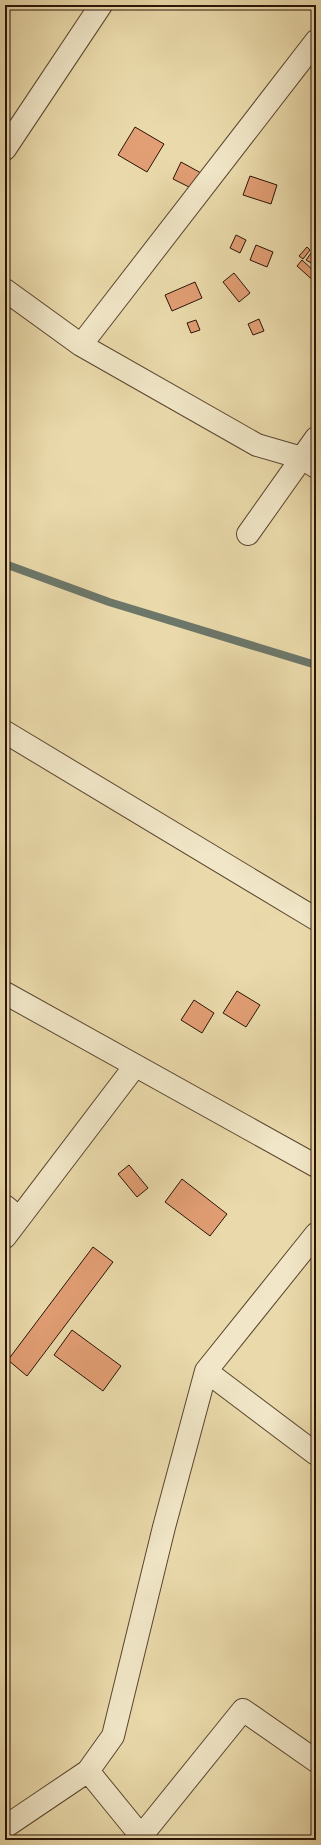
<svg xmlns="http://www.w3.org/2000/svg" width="321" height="1845" font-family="'Libre Bodoni',serif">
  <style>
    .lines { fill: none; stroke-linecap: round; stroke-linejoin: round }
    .stream { stroke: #6c776a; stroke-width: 8 }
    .building { fill: #e29e74; stroke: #2a1306 }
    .minor-casing { stroke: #5a452f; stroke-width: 24 }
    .minor { stroke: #f1e7c8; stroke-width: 22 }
  </style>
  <rect width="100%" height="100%" fill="#eadaab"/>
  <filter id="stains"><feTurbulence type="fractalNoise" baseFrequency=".005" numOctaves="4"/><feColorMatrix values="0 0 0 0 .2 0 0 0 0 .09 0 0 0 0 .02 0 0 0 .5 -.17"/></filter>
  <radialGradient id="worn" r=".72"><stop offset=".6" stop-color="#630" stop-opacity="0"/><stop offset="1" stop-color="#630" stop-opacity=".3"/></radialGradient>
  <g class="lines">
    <path class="stream" d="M5 564 109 602 316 665"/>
  </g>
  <path class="building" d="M135 127 164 144 147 172 118 155Z
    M181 162 201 173 193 189 173 179Z
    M250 176 277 185 271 204 243 195Z
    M236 235 246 240 240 253 230 248Z
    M256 245 273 252 267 267 250 260Z
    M316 246V266L306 260Z
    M307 247 310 250 303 259 299 256Z
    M302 260 316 273V283L297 266Z
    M234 273 250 293 239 302 223 282Z
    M195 282 202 298 172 311 165 295Z
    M259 319 264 331 253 335 248 324Z
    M196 320 200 330 191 333 187 323Z
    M237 991 260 1005 246 1027 223 1013Z
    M194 1000 214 1013 202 1033 181 1020Z
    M129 1165 148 1188 137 1197 118 1174Z
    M182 1179 227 1214 210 1236 165 1202Z
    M93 1247 113 1262 27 1376 8 1360Z
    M72 1330 121 1366 103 1391 54 1355Z"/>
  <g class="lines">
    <g class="minor-casing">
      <path id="minor" d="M5 149 101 5
        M5 290 81 345 257 445 302 458 316 467
        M81 345 316 41
        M248 534 316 438
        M5 732 316 919
        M5 993 316 1166
        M5 1206 19 1218
        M5 1237 135 1066
        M206 1371 316 1454
        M5 1827 88 1771
        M141 1836 88 1771 113 1736 164 1527 206 1371 316 1234
        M138 1840 243 1710 316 1761"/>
    </g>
    <use href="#minor" class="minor"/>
  </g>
  <rect width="321" height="1845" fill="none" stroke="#eadaab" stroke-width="20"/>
  <rect x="6" y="6" width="309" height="1833" fill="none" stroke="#2a1306" stroke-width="2"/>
  <rect x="10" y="10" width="301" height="1825" fill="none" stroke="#2a1306"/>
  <rect width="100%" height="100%" filter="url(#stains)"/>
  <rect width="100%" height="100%" fill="url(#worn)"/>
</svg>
